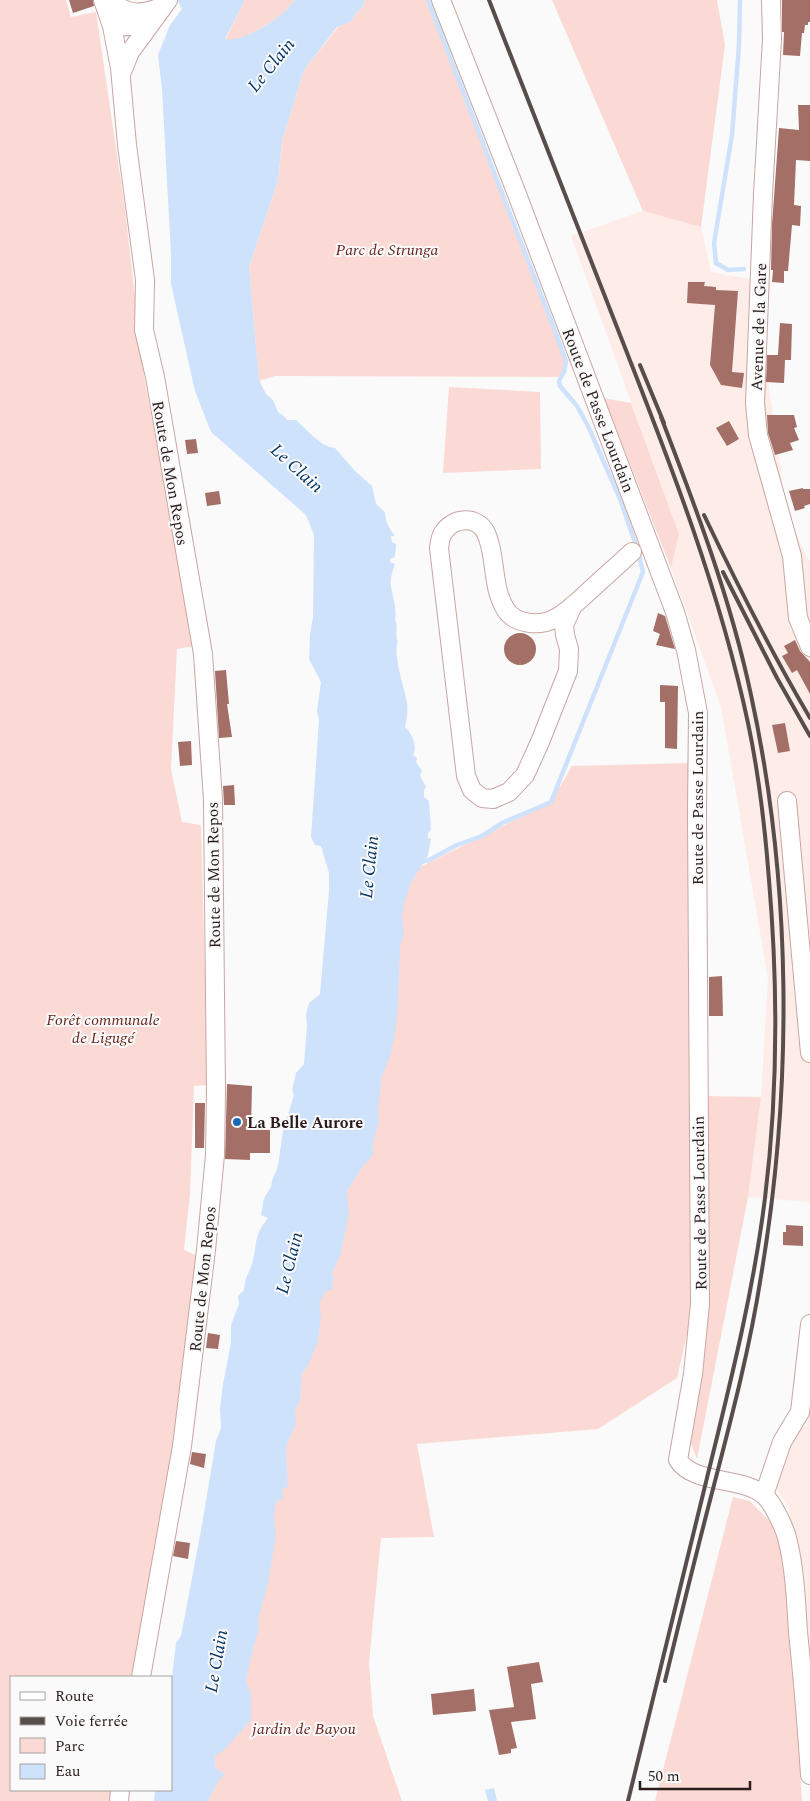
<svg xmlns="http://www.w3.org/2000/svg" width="810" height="1801" font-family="Spectral,serif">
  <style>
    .built { fill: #feece9 }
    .green { fill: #fbdad5 }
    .water { fill: #cee2fb }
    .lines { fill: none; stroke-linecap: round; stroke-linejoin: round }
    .stream { stroke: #cee2fb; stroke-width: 4.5 }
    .building { fill: #a36f67 }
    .minor-casing { stroke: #c8a6a1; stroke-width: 20 }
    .minor { stroke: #fff; stroke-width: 18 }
    .rail { stroke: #574d4b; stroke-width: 4 }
    .poi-dot { fill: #1b68b7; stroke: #fafafa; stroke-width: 2 }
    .labels { text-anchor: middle; stroke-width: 4; stroke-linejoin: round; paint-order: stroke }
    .park-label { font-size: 16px; font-style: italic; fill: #67251c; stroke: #fafafa }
    .street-label { font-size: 16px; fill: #2a1d1b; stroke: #fafafa }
    .poi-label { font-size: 16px; font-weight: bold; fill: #2a1d1b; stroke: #fafafa; text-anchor: start }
    .water-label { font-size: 18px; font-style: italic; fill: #043464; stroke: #fafafa }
  </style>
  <rect width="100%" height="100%" fill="#fafafa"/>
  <path class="built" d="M643 211 701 227 711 272 754 280 787 516 810 563V1202L748 1197 761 1097 768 978 721 707 671 568 679 534 571 236Z
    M810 1400V1703L794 1539 788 1506 776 1489 791 1433 807 1425Z"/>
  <path class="green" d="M0 0H66L71 17 96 12 125 209 144 376 194 646 177 649 171 769 182 822 201 825 208 1085 194 1086 190 1194 184 1250 198 1256 172 1460 133 1677H11V1790H113L111 1801H0Z
    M245 0H296C290 3 290 7 285 11 272 23 243 42 225 40Z
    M365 0H428L566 361 562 377 275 376 259 381 249 267 278 181 282 141 304 70 338 27 350 21 357 12 362 8Z
    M552 0H717L725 45 701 227 643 211Z
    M449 387 540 392 541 469 443 473Z
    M604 398 631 403 679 534 671 568Z
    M690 763 693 1308 677 1378 598 1429 417 1444 434 1537 381 1538 369 1663 373 1716 402 1801H202L379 885 420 867 551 802 572 766Z
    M706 1096 761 1097 748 1197 697 1459 691 1443 708 1274Z
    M733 1497 750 1501 771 1523 787 1561 802 1801H655Z"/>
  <path class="water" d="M177 0H245L225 39C242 43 273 22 285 11 290 7 290 3 296 0H365L362 8 357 12 350 22 337 27 304 70 282 141 278 181 249 267 259 380 266 394 273 400 278 412 285 417 287 420H296C306 429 321 447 335 448L355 471 372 486 376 504 385 512C385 520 389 529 395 536H391L392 542 396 544 395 557 390 559V562L395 564C392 572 390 579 391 587 393 598 397 609 395 619 399 627 394 634 398 642 392 654 405 688 407 703 408 711 407 719 405 727 412 734 418 746 413 755L417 758 416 762 422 771 420 776 426 787 424 790V797L429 801 431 830 428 833V838L431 839 428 855 411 883 404 903 402 916 404 934 400 947 398 1006 395 1034 390 1057 382 1076 378 1109 379 1121 373 1143V1155L364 1165 347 1191 349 1214 340 1256 332 1273 334 1279 332 1282 333 1289 326 1291 319 1303 321 1315 318 1341 308 1366 302 1373 300 1401 295 1411 296 1425 287 1443 286 1452 288 1486 282 1490 283 1498 277 1501 275 1506 274 1519 276 1534 268 1583 258 1620 259 1629 253 1649 246 1680 251 1695V1720L224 1750 215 1756V1768L225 1774 219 1780 208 1801H154L155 1790H171V1687L176 1643 181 1636 200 1536 216 1441 221 1428 220 1408 223 1384 231 1342V1325L239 1304 238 1296 244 1290C245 1277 247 1277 251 1267 258 1247 252 1237 268 1218L261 1215 264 1198 271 1187 272 1181 278 1166 283 1131 294 1095 292 1090 296 1073 304 1064 307 1026 306 1014 309 1003 320 994 329 891V873L321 846 315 845 311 837 319 720 317 711 321 682 309 659 310 635 313 617 314 535 306 515 211 432 195 391 171 284V255L162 89 158 55 170 25 182 9Z
    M494 1788 497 1801H488L485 1790Z"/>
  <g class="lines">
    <path class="stream" d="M740 0 739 45 732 135 714 243 716 263 728 270 744 269
      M420 862 429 860 457 845 482 836 502 823 551 802 643 572 637 548 620 499 588 426 577 406 560 386 559 381 564 372 566 361 555 331 428 0"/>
  </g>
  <path class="building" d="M69 0H93L94 6 73 13Z
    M782 0H810V22H808V25H805L804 33H802L800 56 783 55 784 32H782Z
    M798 105H810V161L796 160 794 205 801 206 800 226 792 225 788 271H784V283L772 282 773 270H771L772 225 779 128 799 130Z
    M688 282H705L704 286 716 287V290L738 291 732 372 744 373 742 388 721 385 710 365 715 305 687 303Z
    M780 323 792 324 791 360H785L784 383 766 382 767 355H778Z
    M767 415H794L797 427 794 428 799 440 790 443 793 450 775 455 768 433Z
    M729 421 739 439 727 446 716 428Z
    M196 439 198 453 187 454 185 440Z
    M803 488V489H810V504L804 506 805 508 795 511 789 491Z
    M219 491 221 504 207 506 205 493Z
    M658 613 665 616 675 649 656 645 660 634 653 631Z
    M504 649a16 16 0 1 1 32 0a16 16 0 1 1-32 0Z
    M795 640 800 651 810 662V694L797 670 792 673 782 656 788 653 784 646Z
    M226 670 229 704H227L232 737 219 738 215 671Z
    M660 685 678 686 677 749 665 748V702H660Z
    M785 723 790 751 778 753 772 725Z
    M191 741 192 765 180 766 178 742Z
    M234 785 235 805H224L223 786Z
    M722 976 723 1016H709V977Z
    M227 1084 252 1086 251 1129 270 1130V1153H250V1160L225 1159Z
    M195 1103H205L204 1148H195Z
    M786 1225 803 1226V1246L783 1245V1232H786Z
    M208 1333 220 1335 218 1349 206 1348Z
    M192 1452 206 1454 204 1468 190 1464Z
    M176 1541 190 1543 188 1559 173 1556Z
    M539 1662 543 1682 531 1684 536 1719 511 1722 517 1748 511 1749V1753L499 1755 489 1710 514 1707 507 1667Z
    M474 1689 476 1711 433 1715 431 1694Z"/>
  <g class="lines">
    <g class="minor-casing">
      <path id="minor" d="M103 0 112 26 120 68 127 145 145 280 144 330 155 377 203 654 213 800 216 1091 215 1155 206 1250 182 1446 141 1677
        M110 0C127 16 143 15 163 6
        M441 0 515 189 675 612 686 650 698 713 697 812 700 1304 693 1374 678 1460C694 1485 741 1476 764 1495 773 1503 786 1530 788 1542 795 1571 796 1602 798 1632 803 1680 807 1727 810 1775
        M771 0 772 39 763 194 755 403 758 435 792 556 798 618 810 647
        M112 26C128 27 142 27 154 15
        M121 74 130 52 168 0
        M573 605 564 625 565 635 569 649 568 671 540 742 525 775 509 792 493 799 482 798 472 790 466 776 439 548C440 543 440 537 443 533 453 517 477 515 486 533 497 557 491 587 506 610 516 625 540 626 554 619 566 613 577 602 587 593 602 579 617 566 632 552
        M787 801 810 1053
        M764 1495 782 1442 800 1412 810 1324
        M119 1801 120 1790"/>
    </g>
    <use href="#minor" class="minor"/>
    <path class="rail" d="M489 0C533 113 578 227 622 340 671 465 720 591 748 723 759 775 765 827 769 880 778 986 778 1093 765 1198 753 1295 729 1388 706 1482 679 1589 653 1695 628 1801
      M640 365 664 423
      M661 417C696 508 731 600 751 695 792 884 793 1086 761 1276 750 1347 732 1416 714 1485 697 1550 681 1615 665 1681
      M704 515C737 584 771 652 810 718
      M723 572 777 678 810 736"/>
  </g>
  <circle class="poi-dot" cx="237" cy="1122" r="5"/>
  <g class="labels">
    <g class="park-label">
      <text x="387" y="255">Parc de Strunga</text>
      <text x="103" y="1025">Forêt communale<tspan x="103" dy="18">de Ligugé</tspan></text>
      <text x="304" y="1734">jardin de Bayou</text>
    </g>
    <g class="street-label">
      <text transform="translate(758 327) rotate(-88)" y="6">Avenue de la Gare</text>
      <text transform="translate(599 410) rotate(69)" y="6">Route de Passe Lourdain</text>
      <text transform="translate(171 473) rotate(80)" y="6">Route de Mon Repos</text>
      <text transform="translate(697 798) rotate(-90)" y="6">Route de Passe Lourdain</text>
      <text transform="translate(213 875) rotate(-91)" y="6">Route de Mon Repos</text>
      <text transform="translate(699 1203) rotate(-91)" y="6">Route de Passe Lourdain</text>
      <text transform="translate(202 1279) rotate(-84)" y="6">Route de Mon Repos</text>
    </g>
    <g class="poi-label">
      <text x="247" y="1128">La Belle Aurore</text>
    </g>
    <g class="water-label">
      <text transform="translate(271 65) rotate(-51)" y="6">Le Clain</text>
      <text transform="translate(297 468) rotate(42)" y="6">Le Clain</text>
      <text transform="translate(369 867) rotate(-84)" y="6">Le Clain</text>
      <text transform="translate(289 1263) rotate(-76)" y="6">Le Clain</text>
      <text transform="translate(216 1661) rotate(-80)" y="6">Le Clain</text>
    </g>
  </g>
  <rect x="10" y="1676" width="162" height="115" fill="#fafafa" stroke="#a7a2a1"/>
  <rect x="20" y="1692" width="25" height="8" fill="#ffffff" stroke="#a7a2a1"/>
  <text x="55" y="1701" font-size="15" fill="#2a1d1b">Route</text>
  <rect x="20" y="1717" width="25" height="8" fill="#574d4b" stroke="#a7a2a1"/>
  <text x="55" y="1726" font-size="15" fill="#2a1d1b">Voie ferrée</text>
  <rect x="20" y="1738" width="25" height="15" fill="#fbdad5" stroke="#a7a2a1"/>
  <text x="55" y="1751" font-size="15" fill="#2a1d1b">Parc</text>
  <rect x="20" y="1764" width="25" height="15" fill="#cee2fb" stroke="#a7a2a1"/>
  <text x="55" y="1776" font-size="15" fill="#2a1d1b">Eau</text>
  <path d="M640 1781v8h110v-8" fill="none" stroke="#2a1d1b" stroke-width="2.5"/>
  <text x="648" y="1781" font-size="15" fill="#2a1d1b" stroke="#fafafa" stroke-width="4" paint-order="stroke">50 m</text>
</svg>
